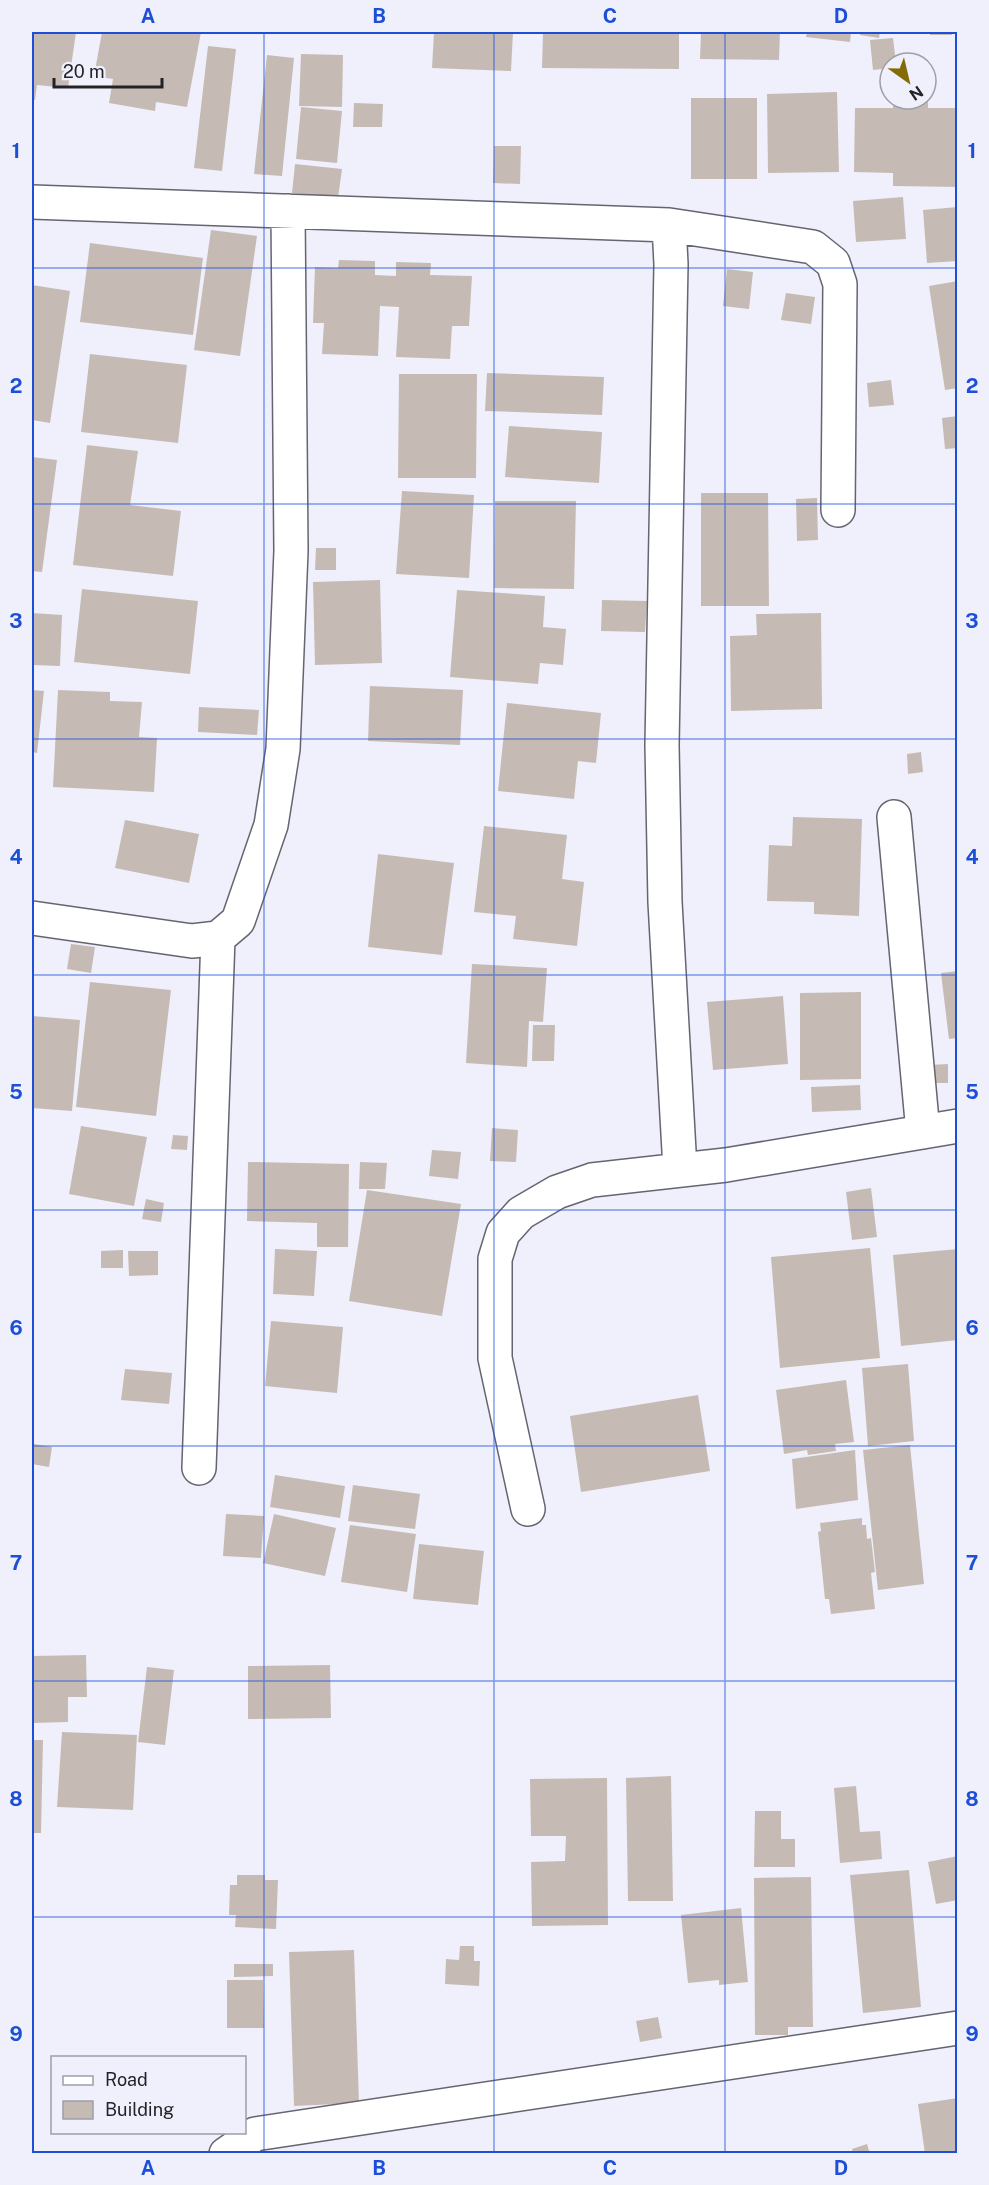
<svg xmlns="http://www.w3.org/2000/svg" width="989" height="2185" font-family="'Public Sans',sans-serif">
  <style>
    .building { fill: #c6bbb4 }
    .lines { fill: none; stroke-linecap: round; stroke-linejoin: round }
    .minor-casing { stroke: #64656f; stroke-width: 36 }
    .minor { stroke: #fff; stroke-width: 33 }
    .grid { fill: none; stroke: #1d4ed8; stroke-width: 1.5; stroke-opacity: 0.55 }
    .neatline { fill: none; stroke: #1d4ed8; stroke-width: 2 }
    .grid-label { font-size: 20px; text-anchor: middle; font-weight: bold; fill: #1d4ed8 }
  </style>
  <rect width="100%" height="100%" fill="#eff0fc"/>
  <path class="building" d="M32 32H76L68 88 37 85 35 100H32Z
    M102 32H201L187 107 156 102 155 111 109 103 113 79 94 76Z
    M434 32H513L511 71 432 68Z
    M543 32H679V69L542 68Z
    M701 32H780L779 60 700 59Z
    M807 32H851L850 42 806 37Z
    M860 32H880L879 38 860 35Z
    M930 32H952V35H930Z
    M893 38 896 63H890V68L873 70 870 40Z
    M208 46 236 49 222 171 194 168Z
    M301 54 343 55 342 107 299 106Z
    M267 55 294 58 282 176 254 174Z
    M837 92 839 172 768 173 767 94Z
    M691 98H757V179H691Z
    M893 99H928V108H958V187L893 186V173L854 172 855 108H893Z
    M354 103 383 104 382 127H353Z
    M301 107 342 111 337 163 296 159Z
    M494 146H521L520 184 493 183Z
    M295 164 342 169 338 198 292 193Z
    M903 197 906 239 856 242 853 201Z
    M958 207V261L927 263 923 210Z
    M211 230 257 236 240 356 194 350Z
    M90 243 203 258 193 335 80 322Z
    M339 260 375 261V275L396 276V262L431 263 430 275 472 276 469 326H452L450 359 396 357 399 307 380 306 378 356 322 354 324 323H313L315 267 338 268Z
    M727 269 753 272 749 309 723 306Z
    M958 281V388L945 390 929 286Z
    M32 285 70 291 50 423 32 420Z
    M786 293 815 297 811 324 781 320Z
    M90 354 187 365 178 443 81 432Z
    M487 373 604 377 602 415 485 411Z
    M399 374H477L476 478H398Z
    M891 380 894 405 869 407 867 383Z
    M958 416V448L945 449 942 418Z
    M509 426 602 432 599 483 505 477Z
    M87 445 138 451 130 505 181 511 173 576 73 565Z
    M32 457 57 460 42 572 32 571Z
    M402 491 474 495 469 578 396 574Z
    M701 493H768L769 606H701Z
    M817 498 818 540 797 541 796 499Z
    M495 501H576L574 589 494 588Z
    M316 548H336V570H315Z
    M380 580 382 663 315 665 313 582Z
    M82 589 198 601 190 674 74 662Z
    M457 590 545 596 543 627 566 629 563 665 540 663 538 684 450 677Z
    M602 600 647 601 645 632 601 631Z
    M32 613 62 615 60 666 32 665Z
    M821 613 822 709 731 711 730 636 757 635 756 614Z
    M370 686 463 690 460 745 368 741Z
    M32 690 44 691 37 753 32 752Z
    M58 690 110 692V701L142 702 139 737 157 738 154 792 53 787Z
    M507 703 601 713 596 763 578 761 574 799 498 791Z
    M199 707 259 710 257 735 198 732Z
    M921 752 923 772 908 774 907 754Z
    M793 817 862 819 859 916 814 914V902L767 901 769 845 792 846Z
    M125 820 199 834 189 883 115 868Z
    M484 826 567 835 562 879 584 882 577 946 513 939 516 916 474 912Z
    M378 854 454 863 442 955 368 947Z
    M71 944 95 947 91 973 67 969Z
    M472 964 547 968 543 1022 529 1021 527 1067 466 1063Z
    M958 971V1038L949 1039 941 973Z
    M90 982 171 990 156 1116 76 1107Z
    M861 992V1079L800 1080V993Z
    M783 996 788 1064 713 1070 707 1002Z
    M32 1016 80 1020 72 1111 32 1108Z
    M533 1025H555L554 1061H532Z
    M948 1064V1083H929V1065Z
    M860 1085 861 1110 812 1112 811 1087Z
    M81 1126 147 1137 134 1206 69 1194Z
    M492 1128 518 1130 516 1162 490 1161Z
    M173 1135 188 1136 187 1150 171 1149Z
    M432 1150 461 1152 458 1179 429 1176Z
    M248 1162 349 1164 348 1247H317V1223L247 1221Z
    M360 1162 387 1163 385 1189H359Z
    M871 1188 877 1237 852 1240 846 1192Z
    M367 1190 461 1204 442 1316 349 1301Z
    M146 1199 164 1203 161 1222 142 1219Z
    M870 1248 880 1358 780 1368 771 1257Z
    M275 1249 317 1251 314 1296 273 1294Z
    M958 1249V1340L901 1346 893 1255Z
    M123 1250V1268H101V1251Z
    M128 1251H158V1275L129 1276Z
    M271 1321 343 1327 337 1393 265 1386Z
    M908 1364 914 1441 868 1446 862 1368Z
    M125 1369 172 1373 169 1404 121 1400Z
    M846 1380 854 1442 835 1444 836 1451 808 1455 807 1450 784 1454 776 1390Z
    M698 1395 710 1471 581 1492 570 1416Z
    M34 1444 52 1447 49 1467 32 1464Z
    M910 1445 924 1584 878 1590 863 1450Z
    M855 1450 858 1500 796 1509 792 1459Z
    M275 1475 345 1486 340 1518 270 1507Z
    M353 1485 420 1494 415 1529 348 1521Z
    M226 1514 264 1516 261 1558 223 1556Z
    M274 1514 336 1528 325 1576 263 1563Z
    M862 1518V1525H866L867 1539 871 1538 875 1572 871 1573 875 1609 831 1614 829 1599H825L818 1532 821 1531 820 1523Z
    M350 1525 416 1534 407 1592 341 1582Z
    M419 1544 484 1551 478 1605 413 1599Z
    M86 1655 87 1697H68V1722L32 1723V1656Z
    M330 1665 331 1718 248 1719V1666Z
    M147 1667 174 1670 165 1745 138 1742Z
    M62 1732 137 1735 133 1810 57 1807Z
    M32 1740H43L41 1833H32Z
    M671 1776 673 1901H628L626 1778Z
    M607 1778 608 1925 532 1926 531 1862 565 1861 566 1836H531L530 1779Z
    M856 1786 860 1832 880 1831 882 1859 840 1863 834 1788Z
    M755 1811H781V1839H795V1867H754Z
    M958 1856V1900L936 1904 928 1862Z
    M909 1870 921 2007 863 2013 850 1875Z
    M237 1875H265V1880H278L276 1929 235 1927 236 1915H229L230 1885H237Z
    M811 1877 813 2027H788V2035H755L754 1878Z
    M741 1908 748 1982 719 1985V1980L688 1983 681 1915Z
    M460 1946H474V1961H480L479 1986 445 1984 446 1959 459 1960Z
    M354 1950 359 2103 294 2106 289 1952Z
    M234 1964H273V1976L234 1977Z
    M227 1980H263L264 2028H227Z
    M658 2017 662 2038 640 2042 636 2021Z
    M958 2098V2154H925L918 2104Z
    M867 2144 870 2154H853L852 2149Z"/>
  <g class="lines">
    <g class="minor-casing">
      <path id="minor" d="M32 202 669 225 813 247 833 263 840 284 838 510
        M669 225 671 264 662 745 665 902 680 1169
        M894 817 923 1132
        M32 918 192 941 218 938 238 921 271 825 283 749 291 551 288 211
        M199 1468 218 938
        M528 1509 495 1358V1259L503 1233 521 1213 557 1192 592 1180 726 1165 958 1126
        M226 2154 255 2134 958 2028"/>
    </g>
    <use href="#minor" class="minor"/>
  </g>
  <path class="grid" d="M264 32V2154M494 32V2154M725 32V2154M32 268H958M32 504H958M32 739H958M32 975H958M32 1210H958M32 1446H958M32 1681H958M32 1917H958"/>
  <rect width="989" height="2185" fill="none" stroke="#eff0fc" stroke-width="66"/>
  <rect x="51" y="2056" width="195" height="78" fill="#eff0fc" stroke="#9d9ea7" stroke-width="1.5"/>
  <rect x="63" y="2076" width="30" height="9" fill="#ffffff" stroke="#9d9ea7" stroke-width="1.5"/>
  <text x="105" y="2086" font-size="18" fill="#232327">Road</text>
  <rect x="63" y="2101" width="30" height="18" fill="#c6bbb4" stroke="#9d9ea7" stroke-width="1.5"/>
  <text x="105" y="2116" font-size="18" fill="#232327">Building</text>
  <g transform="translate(908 81) rotate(146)"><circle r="28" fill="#eff0fc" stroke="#9d9ea7" stroke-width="1.5"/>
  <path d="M0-4.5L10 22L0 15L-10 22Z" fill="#836b05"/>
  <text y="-9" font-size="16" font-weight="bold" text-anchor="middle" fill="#232327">N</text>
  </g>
  <path d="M54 78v9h108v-9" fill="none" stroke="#232327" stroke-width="3"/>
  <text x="63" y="78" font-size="18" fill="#232327" stroke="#eff0fc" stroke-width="4.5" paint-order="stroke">20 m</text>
  <rect x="33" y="33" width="923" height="2119" class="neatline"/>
  <g class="grid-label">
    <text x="148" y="23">A</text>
    <text x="379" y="23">B</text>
    <text x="610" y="23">C</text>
    <text x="841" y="23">D</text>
    <text x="16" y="158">1</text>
    <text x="972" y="158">1</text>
    <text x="16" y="393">2</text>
    <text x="972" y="393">2</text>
    <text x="16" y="628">3</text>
    <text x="972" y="628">3</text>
    <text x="16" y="864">4</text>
    <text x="972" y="864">4</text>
    <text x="16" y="1099">5</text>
    <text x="972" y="1099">5</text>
    <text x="16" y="1335">6</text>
    <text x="972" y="1335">6</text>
    <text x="16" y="1570">7</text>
    <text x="972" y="1570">7</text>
    <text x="16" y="1806">8</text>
    <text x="972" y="1806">8</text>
    <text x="16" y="2041">9</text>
    <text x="972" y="2041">9</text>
    <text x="148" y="2175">A</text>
    <text x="379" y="2175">B</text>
    <text x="610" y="2175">C</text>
    <text x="841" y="2175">D</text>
  </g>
</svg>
